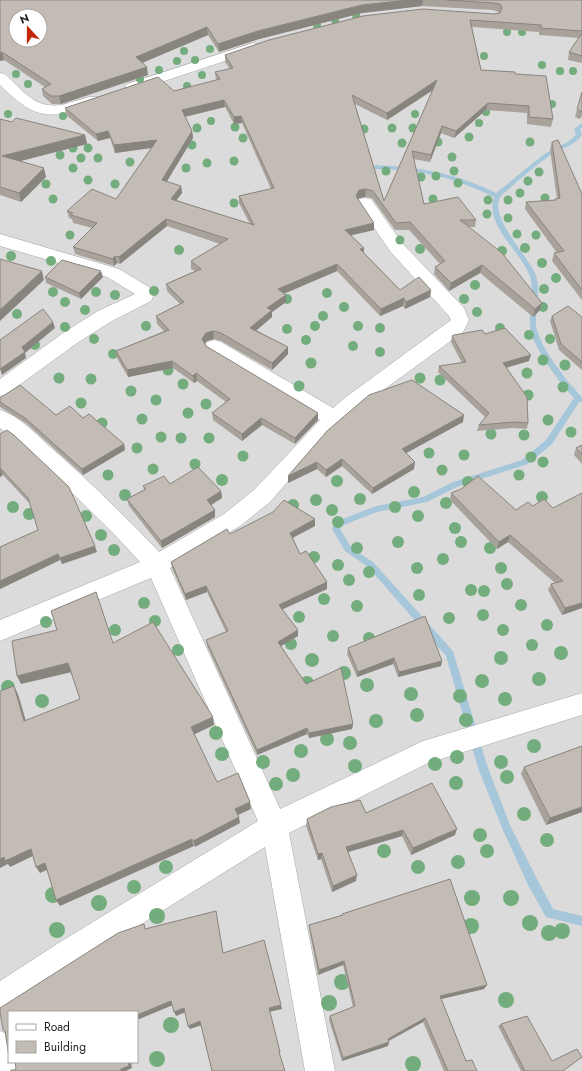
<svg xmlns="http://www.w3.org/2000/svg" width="582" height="1071" font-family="Jost,sans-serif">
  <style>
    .residential { fill: #dcdbdb; fill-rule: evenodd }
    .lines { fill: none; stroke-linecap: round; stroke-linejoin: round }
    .stream { fill: #a6c6da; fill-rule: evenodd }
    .minor-casing { stroke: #a5a5a5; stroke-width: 1 }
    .minor { fill: #fff; fill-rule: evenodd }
    .tree { fill: #74ad7d }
    .wall { fill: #a8a29b; fill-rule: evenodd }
    .shaded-wall { fill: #88847e }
    .building { fill: #c3bcb4; stroke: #88847e; fill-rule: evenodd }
  </style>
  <rect width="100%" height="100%" fill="#eeede4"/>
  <path class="residential" d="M0 0H582V1071H0ZM16 16H40V40H16ZM9 1012H137V1062H9Z"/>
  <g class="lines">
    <path class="stream" d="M582 123V128L580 129 582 135C574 147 560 148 549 156 532 168 518 181 503 194 484 211 526 254 534 271 543 289 535 307 536 325 538 345 568 383 582 397V402H579L552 444 528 464 459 486 427 502 377 512 341 526 340 529 351 547 374 563 453 651 488 768 510 825 536 877 553 909 582 916V926L546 917 528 885 503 830 478 768 446 656 368 567 345 551 332 529 335 522 376 506 423 497 453 482 522 460 546 440 574 398C560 383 531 346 530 326 528 308 536 291 529 274 520 251 484 224 494 197 447 174 415 169 364 169L361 167 364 165C414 166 451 171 496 193L543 155 553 149 568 142 576 135 574 129Z"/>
    <g class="minor-casing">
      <path id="minor" d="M253 43 258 44 260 47 258 50 137 90 132 91 127 90 125 87 127 84Z
        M0 73 5 74C29 97 40 114 75 101 83 99 91 95 99 97L102 100 99 103C52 119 38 123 0 85Z
        M365 198 371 199 402 243 464 308 469 320 463 332 360 407 326 437 270 502 240 526 187 557 170 568 280 809 423 741 582 693V715L428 763 289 833 335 1071H305L265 847 77 964 10 1008 0 1013V981L57 944 258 821 151 578 0 641V620L140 562C118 537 93 513 69 490 47 468 25 446 0 428V410C19 416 35 433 49 446 87 479 124 515 159 552L224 514 254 490 320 420 207 352 204 347 207 342 214 340 221 342 333 408 346 397 451 320 449 316 390 251 357 203 359 199Z
        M0 234 119 269 152 289 155 293 151 301 112 321 77 343 7 394 0 396V379L63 333 98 311 135 294 107 277 0 246Z
        M0 1031 9 1035V1062H18L20 1071H0Z"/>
    </g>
    <use href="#minor" class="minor"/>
  </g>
  <g class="tree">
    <circle cx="356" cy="15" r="4"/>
    <circle cx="335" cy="20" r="4"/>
    <circle cx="317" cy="25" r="4"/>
    <circle cx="507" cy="32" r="4"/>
    <circle cx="522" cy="32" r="4"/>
    <circle cx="210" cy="49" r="4"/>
    <circle cx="184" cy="51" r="4"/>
    <circle cx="484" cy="56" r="4"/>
    <circle cx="195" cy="60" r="4"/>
    <circle cx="177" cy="61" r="4"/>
    <circle cx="542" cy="65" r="4"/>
    <circle cx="159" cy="70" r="4"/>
    <circle cx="560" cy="71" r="4"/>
    <circle cx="573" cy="71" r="4"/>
    <circle cx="16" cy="74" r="4"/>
    <circle cx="202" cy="75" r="4"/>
    <circle cx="140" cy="79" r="4"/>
    <circle cx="28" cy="84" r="4"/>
    <circle cx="187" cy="86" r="4"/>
    <circle cx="552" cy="104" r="4"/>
    <circle cx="486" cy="112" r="4"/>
    <circle cx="8" cy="114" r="4"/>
    <circle cx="415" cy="114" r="4"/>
    <circle cx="63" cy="116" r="4"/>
    <circle cx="211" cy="121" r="4"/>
    <circle cx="479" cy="123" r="4"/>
    <circle cx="235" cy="127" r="4.5"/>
    <circle cx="197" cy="128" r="4.5"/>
    <circle cx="392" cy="128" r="4.5"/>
    <circle cx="413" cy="128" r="4.5"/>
    <circle cx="364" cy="129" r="4.5"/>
    <circle cx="469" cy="137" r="4.5"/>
    <circle cx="243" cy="138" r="4.5"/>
    <circle cx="438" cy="142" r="4.5"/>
    <circle cx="530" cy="142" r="4.5"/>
    <circle cx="402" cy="143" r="4.5"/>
    <circle cx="192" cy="145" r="4.5"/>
    <circle cx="73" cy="148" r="4.5"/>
    <circle cx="88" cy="148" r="4.5"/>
    <circle cx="60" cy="155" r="4.5"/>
    <circle cx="452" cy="157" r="4.5"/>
    <circle cx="81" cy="158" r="4.5"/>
    <circle cx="98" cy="158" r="4.5"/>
    <circle cx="234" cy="161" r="4.5"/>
    <circle cx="130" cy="162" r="4.5"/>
    <circle cx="207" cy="163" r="4.5"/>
    <circle cx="73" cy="168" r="4.5"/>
    <circle cx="186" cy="168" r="4.5"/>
    <circle cx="386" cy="171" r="4.5"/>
    <circle cx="454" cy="171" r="4.5"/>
    <circle cx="539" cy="172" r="4.5"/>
    <circle cx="436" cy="176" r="4.5"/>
    <circle cx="421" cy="177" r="4.5"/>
    <circle cx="88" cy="180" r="4.5"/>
    <circle cx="528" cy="181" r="4.5"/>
    <circle cx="458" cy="183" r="4.5"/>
    <circle cx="46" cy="184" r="4.5"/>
    <circle cx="115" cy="184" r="4.5"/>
    <circle cx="520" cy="193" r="4.5"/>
    <circle cx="545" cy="198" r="4.5"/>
    <circle cx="53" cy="199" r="4.5"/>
    <circle cx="433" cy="199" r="4.5"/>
    <circle cx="488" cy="200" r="4.5"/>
    <circle cx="508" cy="200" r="4.5"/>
    <circle cx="234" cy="203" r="4.5"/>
    <circle cx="487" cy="214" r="4.5"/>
    <circle cx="508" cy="218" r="4.5"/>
    <circle cx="517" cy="234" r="4.5"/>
    <circle cx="70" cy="235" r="4.5"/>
    <circle cx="536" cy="235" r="4.5"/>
    <circle cx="400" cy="240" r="4.5"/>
    <circle cx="525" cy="248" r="5"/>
    <circle cx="420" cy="249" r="5"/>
    <circle cx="179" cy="250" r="5"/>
    <circle cx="502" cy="251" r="5"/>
    <circle cx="11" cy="256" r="5"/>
    <circle cx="51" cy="261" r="5"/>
    <circle cx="542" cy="263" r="5"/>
    <circle cx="556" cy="278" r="5"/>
    <circle cx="475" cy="285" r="5"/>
    <circle cx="544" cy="289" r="5"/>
    <circle cx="154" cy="291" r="5"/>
    <circle cx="53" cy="292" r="5"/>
    <circle cx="96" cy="292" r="5"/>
    <circle cx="327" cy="293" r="5"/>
    <circle cx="115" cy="295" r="5"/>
    <circle cx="287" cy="299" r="5"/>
    <circle cx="464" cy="299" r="5"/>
    <circle cx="65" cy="302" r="5"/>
    <circle cx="344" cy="307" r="5"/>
    <circle cx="543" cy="307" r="5"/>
    <circle cx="85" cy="310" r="5"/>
    <circle cx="477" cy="312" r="5"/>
    <circle cx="17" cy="314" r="5"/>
    <circle cx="323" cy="316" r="5"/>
    <circle cx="146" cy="326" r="5"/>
    <circle cx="315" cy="326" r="5"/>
    <circle cx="358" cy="326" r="5"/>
    <circle cx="65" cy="327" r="5"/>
    <circle cx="380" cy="328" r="5"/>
    <circle cx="500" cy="328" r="5"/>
    <circle cx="287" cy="329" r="5"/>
    <circle cx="529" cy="335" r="5"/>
    <circle cx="94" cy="339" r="5"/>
    <circle cx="550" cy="339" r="5"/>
    <circle cx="306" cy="340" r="5"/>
    <circle cx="35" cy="345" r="5"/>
    <circle cx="353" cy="346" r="5"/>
    <circle cx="380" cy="352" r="5"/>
    <circle cx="113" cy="354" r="5"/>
    <circle cx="543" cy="360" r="5.5"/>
    <circle cx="311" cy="363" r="5.5"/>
    <circle cx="565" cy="365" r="5.5"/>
    <circle cx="168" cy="370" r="5.5"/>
    <circle cx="527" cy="373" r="5.5"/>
    <circle cx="59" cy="378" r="5.5"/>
    <circle cx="420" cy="378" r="5.5"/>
    <circle cx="91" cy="379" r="5.5"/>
    <circle cx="440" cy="380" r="5.5"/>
    <circle cx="183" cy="384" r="5.5"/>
    <circle cx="299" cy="386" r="5.5"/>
    <circle cx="563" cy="387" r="5.5"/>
    <circle cx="131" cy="391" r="5.5"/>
    <circle cx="528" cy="395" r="5.5"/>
    <circle cx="156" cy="400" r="5.5"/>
    <circle cx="81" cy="403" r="5.5"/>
    <circle cx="206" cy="404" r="5.5"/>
    <circle cx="188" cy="413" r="5.5"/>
    <circle cx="142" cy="419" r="5.5"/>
    <circle cx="548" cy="420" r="5.5"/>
    <circle cx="102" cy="423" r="5.5"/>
    <circle cx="571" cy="432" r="5.5"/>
    <circle cx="491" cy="434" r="5.5"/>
    <circle cx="524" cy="435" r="5.5"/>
    <circle cx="161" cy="437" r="5.5"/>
    <circle cx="181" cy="438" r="5.5"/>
    <circle cx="209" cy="438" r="5.5"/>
    <circle cx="137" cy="448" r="5.5"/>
    <circle cx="429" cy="453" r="5.5"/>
    <circle cx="464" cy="455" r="5.5"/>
    <circle cx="243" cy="456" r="5.5"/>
    <circle cx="531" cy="457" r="5.5"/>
    <circle cx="543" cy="462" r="5.5"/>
    <circle cx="195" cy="464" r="5.5"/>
    <circle cx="153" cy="469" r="5.5"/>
    <circle cx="442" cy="470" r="5.5"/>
    <circle cx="108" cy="475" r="5.5"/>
    <circle cx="519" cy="475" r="5.5"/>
    <circle cx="222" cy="480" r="6"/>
    <circle cx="337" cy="481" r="6"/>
    <circle cx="468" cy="482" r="6"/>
    <circle cx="414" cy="492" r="6"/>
    <circle cx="125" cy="495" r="6"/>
    <circle cx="542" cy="497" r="6"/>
    <circle cx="360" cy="499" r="6"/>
    <circle cx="316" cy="500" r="6"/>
    <circle cx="446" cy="503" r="6"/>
    <circle cx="293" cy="505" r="6"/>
    <circle cx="13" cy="507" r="6"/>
    <circle cx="395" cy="507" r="6"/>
    <circle cx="332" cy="510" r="6"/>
    <circle cx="29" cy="514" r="6"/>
    <circle cx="86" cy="516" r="6"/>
    <circle cx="418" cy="516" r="6"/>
    <circle cx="338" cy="522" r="6"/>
    <circle cx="455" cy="528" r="6"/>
    <circle cx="101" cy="535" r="6"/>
    <circle cx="398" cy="542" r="6"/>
    <circle cx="461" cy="542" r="6"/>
    <circle cx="357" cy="548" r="6"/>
    <circle cx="490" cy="548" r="6"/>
    <circle cx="114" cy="550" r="6"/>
    <circle cx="314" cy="557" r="6"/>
    <circle cx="443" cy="559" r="6"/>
    <circle cx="338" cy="565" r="6"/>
    <circle cx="417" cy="568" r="6"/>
    <circle cx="501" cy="568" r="6"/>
    <circle cx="369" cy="572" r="6"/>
    <circle cx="349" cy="580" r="6"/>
    <circle cx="507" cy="584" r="6"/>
    <circle cx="471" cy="590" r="6"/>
    <circle cx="484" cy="591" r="6"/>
    <circle cx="419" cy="595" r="6"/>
    <circle cx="324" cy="599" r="6"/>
    <circle cx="144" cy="603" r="6"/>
    <circle cx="521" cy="605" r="6"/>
    <circle cx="357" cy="606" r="6"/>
    <circle cx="483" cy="615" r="6"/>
    <circle cx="299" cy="617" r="6"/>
    <circle cx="449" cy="618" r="6"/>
    <circle cx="155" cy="621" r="6"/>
    <circle cx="46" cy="622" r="6"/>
    <circle cx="547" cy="625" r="6"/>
    <circle cx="115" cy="630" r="6"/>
    <circle cx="503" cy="630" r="6"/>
    <circle cx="333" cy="636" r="6"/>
    <circle cx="369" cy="638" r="6"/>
    <circle cx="291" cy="644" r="6"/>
    <circle cx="532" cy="645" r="6"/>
    <circle cx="178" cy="650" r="6"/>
    <circle cx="561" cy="653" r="7"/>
    <circle cx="501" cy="658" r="7"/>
    <circle cx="312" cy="660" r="7"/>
    <circle cx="344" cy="673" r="7"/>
    <circle cx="539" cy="679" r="7"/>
    <circle cx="482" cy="681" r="7"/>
    <circle cx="307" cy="683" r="7"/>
    <circle cx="367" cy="685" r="7"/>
    <circle cx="8" cy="687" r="7"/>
    <circle cx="411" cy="694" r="7"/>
    <circle cx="460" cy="696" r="7"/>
    <circle cx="505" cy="699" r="7"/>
    <circle cx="42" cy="701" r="7"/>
    <circle cx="417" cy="715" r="7"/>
    <circle cx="466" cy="720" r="7"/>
    <circle cx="376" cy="721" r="7"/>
    <circle cx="216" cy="733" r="7"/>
    <circle cx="327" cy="739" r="7"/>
    <circle cx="350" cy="743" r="7"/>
    <circle cx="534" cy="746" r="7"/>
    <circle cx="301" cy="751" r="7"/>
    <circle cx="222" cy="754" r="7"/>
    <circle cx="457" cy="757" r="7"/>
    <circle cx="263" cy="762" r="7"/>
    <circle cx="501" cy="762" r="7"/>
    <circle cx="435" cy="764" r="7"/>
    <circle cx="355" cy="766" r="7"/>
    <circle cx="293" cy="775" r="7"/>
    <circle cx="507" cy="777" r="7"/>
    <circle cx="456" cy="783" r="7"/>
    <circle cx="276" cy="784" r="7"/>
    <circle cx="524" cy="814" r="7"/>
    <circle cx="480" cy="835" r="7"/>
    <circle cx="547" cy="840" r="7"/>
    <circle cx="384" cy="851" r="7"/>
    <circle cx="487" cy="851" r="7"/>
    <circle cx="458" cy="862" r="7"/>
    <circle cx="166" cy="867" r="7"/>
    <circle cx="418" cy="867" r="7"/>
    <circle cx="134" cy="887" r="7"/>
    <circle cx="53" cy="895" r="8"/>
    <circle cx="472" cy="898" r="8"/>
    <circle cx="511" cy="898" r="8"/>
    <circle cx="99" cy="903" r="8"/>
    <circle cx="157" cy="916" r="8"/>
    <circle cx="530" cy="923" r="8"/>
    <circle cx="471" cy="926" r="8"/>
    <circle cx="57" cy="930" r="8"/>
    <circle cx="562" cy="931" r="8"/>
    <circle cx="549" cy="933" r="8"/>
    <circle cx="342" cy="982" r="8"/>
    <circle cx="506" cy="1000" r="8"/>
    <circle cx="329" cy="1003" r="8"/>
    <circle cx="171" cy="1025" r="8"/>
    <circle cx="157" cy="1059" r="8"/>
    <circle cx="413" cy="1064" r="8"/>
  </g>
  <path class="wall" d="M0 0H582V63L568 60 569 52 579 38 539 35V32L472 27 481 70 515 74 553 119 551 127 527 124V113L486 110 454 138 441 133 430 162 413 159 424 204 476 220 475 227H469L542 303 540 310 533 317 480 273 449 291 434 274 435 267 440 264 409 230H395L372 198 365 197 359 198 358 199 374 230 351 235 364 248V253L400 290H431L430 297 405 309 403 306 380 316 337 271 284 294 286 295V302L272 312V317L256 330 288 347V354L272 370 221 341 214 339 207 341 204 344 206 346 318 420 295 444 262 425 242 441 213 420 212 413 226 402 197 381 194 383 173 368 128 377 117 358 116 351 164 331 157 324 156 316 180 304 167 291 166 284 195 271 191 269V261L220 244 167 226 120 264 117 263 114 266 75 254 73 247 92 228 73 223 72 219 69 218 67 211 116 199 151 148 115 153 110 138 98 141 66 115 65 108 174 91 216 80 215 72 230 69 225 62V55L494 14 499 13 498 12 493 10 422 6 362 13 259 39 219 52 208 35 142 63 148 75 61 104H52L43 96 42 89 45 87 4 60 0 61ZM433 90 384 201 355 104 387 120ZM225 107 234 124 242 123 271 189 239 196V203L250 224 176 200 182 193 181 186 166 182 193 138 192 131 185 117Z
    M582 92V116L580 119 575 117Z
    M0 119 12 122 85 135 87 144 20 161 46 177 21 202 0 195Z
    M552 142 582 194V300L552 261 554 253H557L525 209 526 202 555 200V199H557L550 149Z
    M45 277H103L81 299 46 283Z
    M552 316 582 317V370L559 350 550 321Z
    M485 334 529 361 506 367 528 423 527 429 512 428 477 431 479 425 485 417 438 372 439 366 462 363 451 342 452 336Z
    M0 398 56 415 83 418 124 444 125 450 83 475 27 424 0 407Z
    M362 401 463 422 406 453 414 469 372 494 342 466 326 477 317 469 288 483Z
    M0 434 97 552 62 564 60 560 0 589V547L38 530 30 504 3 475 0 477Z
    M582 445V464L574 455 576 448Z
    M170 484 221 491 222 498 211 505 215 517 162 548 129 506 127 499 144 490 143 486Z
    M451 493 516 510 582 608 562 615 548 590 551 584 555 583 508 542 497 549 450 500Z
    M315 519V526L293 538 300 554 327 589 282 609 298 636 281 646 306 684 353 724 352 729 309 738 307 734 257 755 207 646 206 640 226 632 207 592 186 600 172 568 171 562 230 534Z
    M348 648 442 661 441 666 398 677 393 664 357 677 347 654Z
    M582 746V812L546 825 521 774 524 767Z
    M366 813 455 835 411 855 402 836 348 852 356 881 332 892 321 859 318 860 306 826 307 819Z
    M342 914 484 989 441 999 466 1061 477 1071H444L423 1022 389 1041V1042L388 1046 342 1061 329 1020 330 1016 353 1007 343 965 318 975 309 929V925L342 915Z
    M501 1024 552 1061 563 1071H521L498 1026Z"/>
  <path class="shaded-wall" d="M408 0H423L422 6 362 13 259 39 219 52 218 44 258 31 362 5Z
    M207 27 208 35 137 65 136 57Z
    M2 52 4 60 0 61V53Z
    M147 67 148 75 61 104 59 96Z
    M437 80 436 88 387 120V113Z
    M224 100 225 107 183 117 182 110Z
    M488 103 486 110 454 138 456 131Z
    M241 116 242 123 234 124V117Z
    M442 126 441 133 430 162 431 155Z
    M108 131 110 138 98 141 96 134Z
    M192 131 193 138 163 188 162 180Z
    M85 135 87 144 5 165 2 156Z
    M157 140 158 147 115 153 114 145Z
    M44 168 46 177 21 202 19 193Z
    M181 186 182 193 172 206 171 199Z
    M366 189 365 197 359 198 356 204V196L359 190Z
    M166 219 167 226 120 264 119 257Z
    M374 223V230L344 237 345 230Z
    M364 248 363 255 360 249Z
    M115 256 117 263 114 266 113 259Z
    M337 264V271L278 296V289Z
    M482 265 480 273 449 291 451 283Z
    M42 271 44 280 0 321V310Z
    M101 271 103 277 81 299 79 293Z
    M431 290 430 297 405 309 406 302Z
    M286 295V302L272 312V317L251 335 250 328 267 308Z
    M404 298 403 306 380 316 381 309Z
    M542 303 540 310 533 317 535 309Z
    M53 322 55 328 25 353 26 358 2 375 0 369 22 347Z
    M213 331 214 339 207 341 203 346 202 339 206 333Z
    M288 347V354L272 370V363Z
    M531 355 529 361 502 369 503 363Z
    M172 361 173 368 128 377 127 370Z
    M196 373 197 381 194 383 193 376Z
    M318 413V420L295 444V438Z
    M464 415 463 422 401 456 402 449Z
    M261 418 262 425 242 441V434Z
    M124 444 125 450 83 475 82 469Z
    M342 459V466L326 477V470Z
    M317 462V469L288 483V476Z
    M415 462 414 469 372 494 373 488Z
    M0 468 3 475 0 477Z
    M221 491 222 498 208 507 207 500Z
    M215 510V517L162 548 161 541Z
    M315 519V526L290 539V533Z
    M510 535 508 542 497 549 499 542Z
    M95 546 97 552 62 564 60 558Z
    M58 554 60 560 0 589V581Z
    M327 582V589L279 611V605Z
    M206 586 207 592 186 600 185 594Z
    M582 603V608L562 615 565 608Z
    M298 630V636L278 648V642Z
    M394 658 393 664 357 677 358 672Z
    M442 661 441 666 398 677 399 672Z
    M68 663 72 672 21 684 17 676Z
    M14 686 18 694 28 728 24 721Z
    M213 717 214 725 193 735 191 727Z
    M353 724 352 729 309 738V733Z
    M307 728V734L257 755V750Z
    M250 802 251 809 236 816 235 809Z
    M582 807V812L546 825 550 818Z
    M239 817 240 823 195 847 193 841Z
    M457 829 455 835 411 855 413 848Z
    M403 830 402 836 345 853 346 847Z
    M192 839 194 846 60 906 56 900Z
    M31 849 35 855 10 867 8 864 0 868V859L4 857Z
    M322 853 321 859 318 860V854Z
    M45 863 49 869 40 873 36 867Z
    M357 875 356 881 332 892 333 886Z
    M344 961 343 965 318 975 319 970Z
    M487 985 484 989 437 1000 440 996Z
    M171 1001 173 1005 137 1020V1015Z
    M281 1005 282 1009 269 1012V1008Z
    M184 1008 186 1012 176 1016 174 1012Z
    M425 1018 423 1022 386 1042 388 1039Z
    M200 1021 202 1025 190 1029 188 1026Z
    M389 1042 388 1046 342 1061 343 1058Z
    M128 1062H131L132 1068 126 1071H121V1069Z"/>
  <path class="building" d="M0 0H408L362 5 258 31 218 44 207 27 136 57 147 67 59 96H51L42 89 51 84 2 52 0 53ZM16 16H40V40H16Z
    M447 0H582V31L541 28V25L470 20 481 70 515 72V74L546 76 553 119 529 117V106L488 103 456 131 442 126 431 155 412 151 424 204 458 197 476 220H460L502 253 542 303 535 309 482 265 451 283 435 267 445 261 410 222 396 223 373 191 366 189 359 190 356 196 374 223 345 230 364 248 360 249 400 290 419 277 431 290 406 302 404 298 381 309 337 264 278 289 286 295 267 308 272 310 250 328 288 347 272 363 221 333 213 331 206 333 202 339 206 346 318 413 295 438 261 418 242 434 212 413 230 399 196 373 193 376 172 361 127 370 116 351 169 330 156 316 184 302 166 284 201 269 191 261 228 239 166 219 119 257 115 256 113 259 73 247 97 223 71 215 73 213 67 211 92 189 116 199 157 140 114 145 108 131 96 134 65 108 158 77 174 91 220 79 215 72 233 68 225 55 269 40 363 16 423 9 494 14 500 13 502 8 500 4 494 3ZM437 80 384 201 352 95 387 113ZM224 100 234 117 241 116 274 188 239 196 254 225 171 199 181 186 162 180 192 131 182 110Z
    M582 33V56L569 52Z
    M582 92V112L577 109Z
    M16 118 85 135 2 156 44 168 19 193 0 187V119L12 122Z
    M558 140 582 194V290L554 253 564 251 526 202 556 200 555 199 560 198 552 142Z
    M0 259 42 271 0 310Z
    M62 260 101 271 79 293 45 277Z
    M568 306 582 317V362L561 344 552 316Z
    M43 309 53 322 22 347 25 352 0 369V340Z
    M505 328 531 355 503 363 527 397 528 423 514 422 479 425 489 413 439 366 466 362 452 336 454 335 482 330 485 334Z
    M412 380 464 415 402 449 415 462 373 488 342 459 326 470 317 462 288 476 327 431 369 395Z
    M20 385 56 415 70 406 83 418 89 414 124 444 82 469 25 418 0 402V398Z
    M7 430 15 436 69 487 95 546 60 558 58 554 0 581V547L38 530 28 498 0 468V434Z
    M582 445V454L576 448Z
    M198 467 221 491 207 500 215 510 161 541 127 499 146 489 143 486 164 476 170 484Z
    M478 476 516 510 528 502 533 506 544 499 553 508 582 493V603L565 608 551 584 563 581 510 535 499 542 451 493 461 489Z
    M284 500 315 519 290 533 300 554 306 551 327 582 279 605 298 630 278 642 306 684 341 668 353 724 309 733 307 728 257 750 206 640 228 631 206 586 185 594 171 562 227 529 230 534 273 512Z
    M96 592 113 643 153 622 213 717 191 727 217 782 238 773 250 802 235 809 239 817 193 841 192 839 56 900 45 863 36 867 31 849 5 861 4 857 0 859V691L14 686 24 721 80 699 68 663 17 676 12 641 57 630 51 611Z
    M425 616 442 661 399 672 394 658 358 672 348 648Z
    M582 746V807L550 818 524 767Z
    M432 783 457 829 413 848 403 830 346 847 357 875 333 886 322 853 318 854 307 819 331 807 360 800 366 813Z
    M450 879 487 985 440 996 466 1061 472 1060 477 1071H448L425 1018 388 1039 389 1042 343 1058 330 1016 355 1006 344 961 319 970 309 925 343 915 342 914Z
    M216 911 223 953 264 940 281 1005 269 1008 280 1052H279L285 1071H212L200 1021 188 1026 184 1008 174 1012 171 1001 137 1015V1012H9V1057L5 1031 3 1030 0 1012V1008L118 933 144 924 145 929Z
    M527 1016 552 1061 577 1049 582 1057 563 1071H525L501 1024Z
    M15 1062H128L129 1066 121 1069V1071H11V1070H15L16 1068Z"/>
  <rect x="8" y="1011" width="130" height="52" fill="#ffffff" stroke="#a5a5a5"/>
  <rect x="16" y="1024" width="20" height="6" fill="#ffffff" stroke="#a5a5a5"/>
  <text x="44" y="1031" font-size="12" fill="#1e1e1e">Road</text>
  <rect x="16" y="1041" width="20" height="12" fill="#c3bcb4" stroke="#a5a5a5"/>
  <text x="44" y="1051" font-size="12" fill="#1e1e1e">Building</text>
  <g transform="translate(28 28) rotate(339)"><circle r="19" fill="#ffffff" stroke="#a5a5a5"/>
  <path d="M0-3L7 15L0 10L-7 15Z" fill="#c32608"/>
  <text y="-6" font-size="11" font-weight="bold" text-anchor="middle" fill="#1e1e1e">N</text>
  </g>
</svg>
